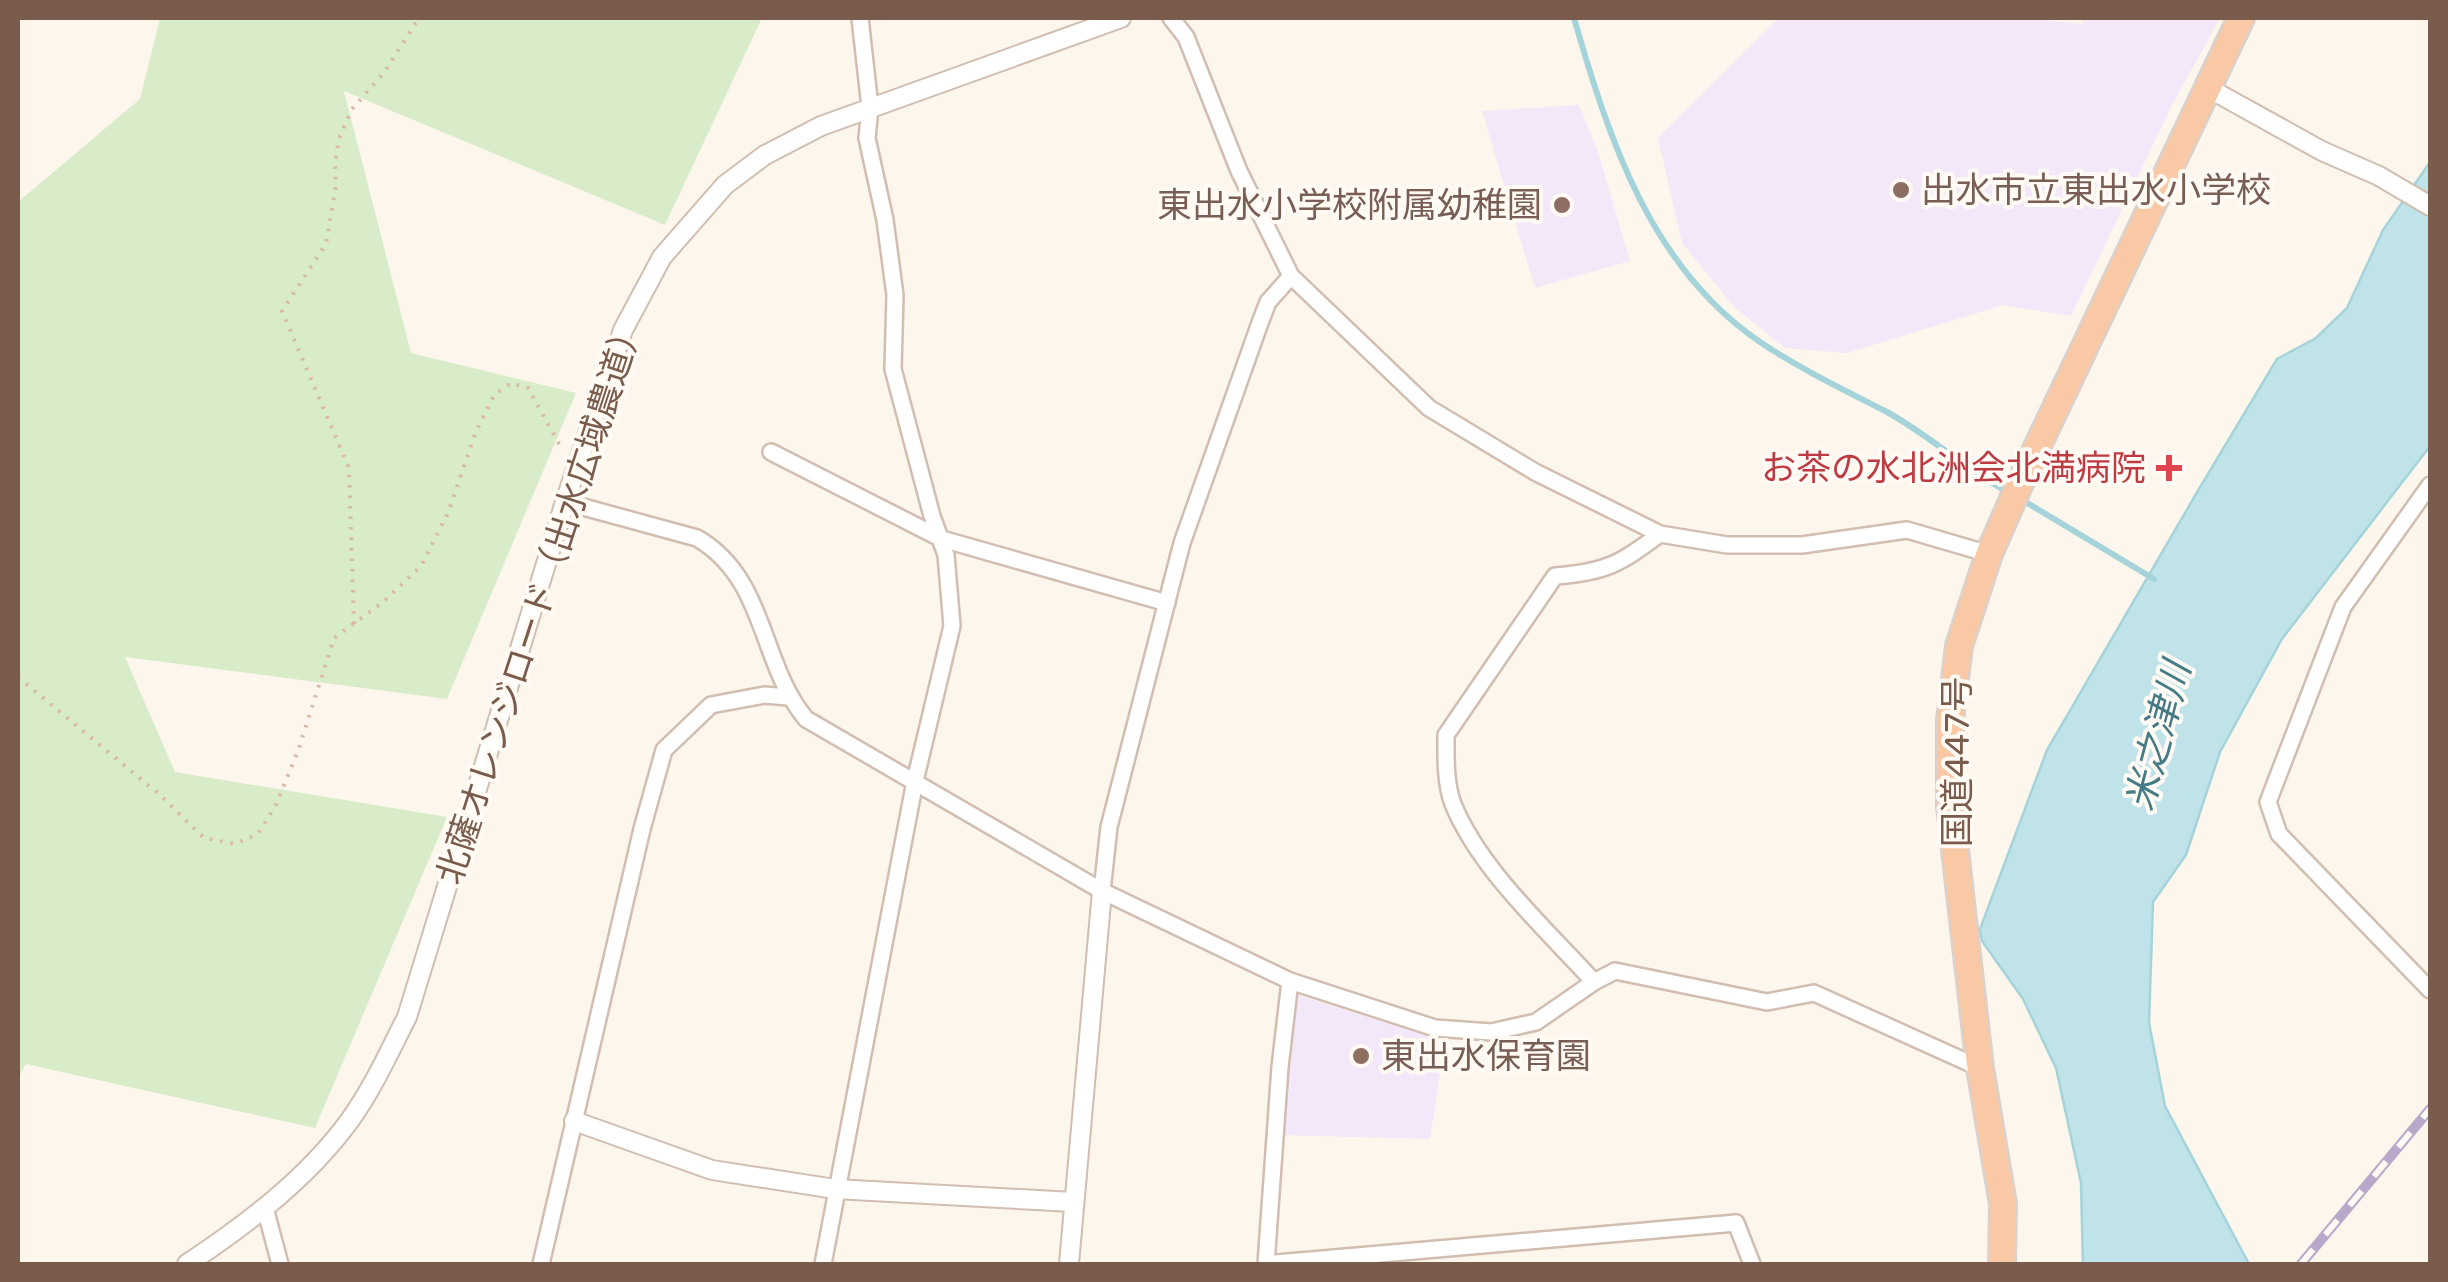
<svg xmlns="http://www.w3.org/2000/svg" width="2448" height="1282" font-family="'Varela Round','Noto Sans JP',sans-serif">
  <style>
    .education { fill: #f3e8fa }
    .green { fill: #d8ecc9 }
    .water { fill: #bfe3e8; stroke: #a5d3da; stroke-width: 2.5 }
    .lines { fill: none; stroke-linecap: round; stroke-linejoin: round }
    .stream { stroke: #a5d3da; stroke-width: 6 }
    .minor-casing { stroke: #d1beb0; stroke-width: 20 }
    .tertiary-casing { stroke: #d1beb0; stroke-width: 22 }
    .trunk-casing { stroke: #dad1cd; stroke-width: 30 }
    .path { stroke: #d9b8a5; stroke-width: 4; stroke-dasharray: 2.5 8; stroke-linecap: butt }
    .minor { stroke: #fff; stroke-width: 15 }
    .tertiary { stroke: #fff; stroke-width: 18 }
    .trunk { stroke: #f9c8a4; stroke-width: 25 }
    .rail-casing { stroke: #b9a8c9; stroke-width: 10 }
    .rail { stroke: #fffaf3; stroke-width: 6; stroke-dasharray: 19; stroke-linecap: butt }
    .education-dot { fill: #8d6e63; stroke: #fffaf3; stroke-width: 4 }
    .health-dot { fill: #e0444e; stroke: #fffaf3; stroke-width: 4 }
    .labels { text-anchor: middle; stroke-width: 8; stroke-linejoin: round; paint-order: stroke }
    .education-label { font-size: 35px; fill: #785e54; stroke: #fffaf3; text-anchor: start }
    .health-label { font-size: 35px; fill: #be3a42; stroke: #fffaf3; text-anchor: end }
    .street-label { font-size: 35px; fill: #7a5c4d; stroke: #fffaf3 }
    .water-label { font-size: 38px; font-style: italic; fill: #437c86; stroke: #fffaf3 }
  </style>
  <rect width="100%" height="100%" fill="#fdf6ec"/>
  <path class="education" d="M1779 18H2024L2082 24 2084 18H2220L2172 105 2071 316 2003 305 1847 353 1785 348 1734 307 1682 243 1658 138Z
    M1579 105 1597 149 1630 261 1535 288 1482 111Z
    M1294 994 1435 1038 1440 1073 1430 1139 1279 1135Z"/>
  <path class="green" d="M160 18H762L665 225 344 91 411 353 576 393 447 699 125 657 175 772 447 817 315 1128 26 1064 18 1078V202L140 99Z"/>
  <path class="water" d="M2430 162V446L2282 639 2220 752 2186 855 2153 902 2149 1023 2165 1106 2249 1264H2083L2081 1183 2056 1068 2023 999 1982 941 1980 929 2047 750 2196 494 2277 359 2316 338 2347 308 2383 230Z"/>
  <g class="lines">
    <path class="stream" d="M1574 18C1609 139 1650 267 1760 342 1800 369 1844 390 1887 412 1929 435 1965 469 2008 492
      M2019 498 2154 579"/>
    <g class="minor-casing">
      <path id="minor" d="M1171 18 1186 37 1239 171 1291 276 1429 408 1535 472 1660 534 1727 545H1802L1907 530 1989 554
        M771 452 942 539 1167 603
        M2430 485 2343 607 2268 802 2279 834 2430 990
        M565 502 697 538C767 579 759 662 806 719L1102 891 1290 981 1435 1028 1491 1032 1536 1022 1594 982 1615 971 1767 1002 1814 993 1980 1068
        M1102 891 1109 827 1182 543 1261 320 1268 302 1291 276
        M1594 982C1546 929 1480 870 1453 804 1445 783 1446 757 1446 735L1555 576C1607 572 1619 564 1660 534
        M265 1208 280 1264
        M541 1264 642 829 664 750 711 705 764 695 788 697
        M823 1264 915 781 952 626 946 555 932 516 893 369 895 295 885 220 867 138 870 107 860 18
        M1266 1264 1736 1223 1752 1264
        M1266 1264 1280 1067 1290 981"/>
    </g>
    <g class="tertiary-casing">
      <path id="tertiary" d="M2210 89 2322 151 2379 176 2430 206
        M574 1121 712 1170 835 1189 1073 1202
        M187 1264C247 1224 307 1179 350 1120 373 1088 389 1052 407 1017L565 502 623 330 662 257 725 185 765 155 821 126 1121 18
        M1069 1264 1102 891"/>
    </g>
    <g class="trunk-casing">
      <path id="trunk" d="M2002 1264 2003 1204 1980 1068 1950 806V720L1959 646 1989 554 2021 481 2241 18"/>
    </g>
    <path class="path" d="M354 624 349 468 282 311 326 244 336 186 335 163 339 138 352 109 383 74 419 18
      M18 677 160 795 204 838 235 844 258 834 276 805 299 748 334 638 382 603 421 566 448 513 475 434 494 395 511 383 528 388 563 451"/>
    <use href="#minor" class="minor"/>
    <use href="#tertiary" class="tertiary"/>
    <use href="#trunk" class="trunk"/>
    <g class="rail-casing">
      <path id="rail" d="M2301 1264 2430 1109"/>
    </g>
    <use href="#rail" class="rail"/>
  </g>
  <g class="education-dot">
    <circle cx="1901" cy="190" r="10"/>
    <circle cx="1562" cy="205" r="10"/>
    <circle cx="1361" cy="1056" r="10"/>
  </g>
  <path class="health-dot" d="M2164 453h10v10h10v10h-10v10h-10v-10h-10v-10h10z"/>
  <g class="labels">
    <g class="education-label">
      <text x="1921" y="202">出水市立東出水小学校</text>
      <text x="1542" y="217" text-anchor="end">東出水小学校附属幼稚園</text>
      <text x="1381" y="1068">東出水保育園</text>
    </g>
    <g class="health-label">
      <text x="2146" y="480">お茶の水北洲会北満病院</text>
    </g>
    <g class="street-label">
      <text transform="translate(540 600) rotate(-72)" y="12">北薩オレンジロード（出水広域農道）</text>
      <text transform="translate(1957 762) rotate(-90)" y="12">国道447号</text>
    </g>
    <g class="water-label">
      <text transform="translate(2158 736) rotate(-75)" y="13">米之津川</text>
    </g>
  </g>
  <rect width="2448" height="1282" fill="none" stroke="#7a5c4d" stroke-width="40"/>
</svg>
